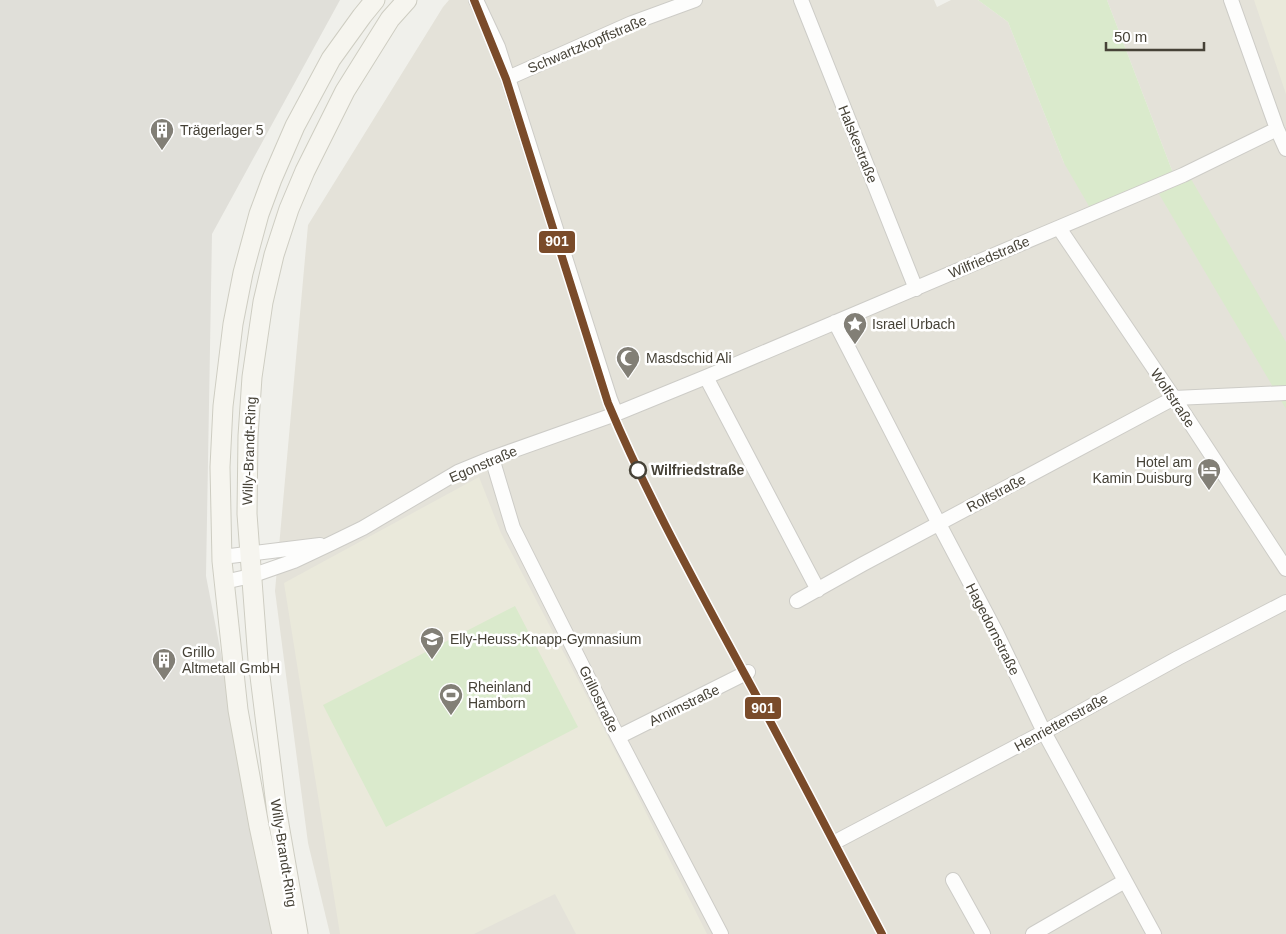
<svg xmlns="http://www.w3.org/2000/svg" width="1286" height="934" font-family="Arial,sans-serif">
  <style>
    .residential { fill: #e4e2d9 }
    .industrial { fill: #e0dfd9 }
    .education { fill: #eae9db }
    .green { fill: #daeacc }
    .lines { fill: none; stroke-linecap: round; stroke-linejoin: round }
    .minor-casing { stroke: #cdccc7; stroke-width: 16 }
    .secondary-casing { stroke: #cecdc2; stroke-width: 21 }
    .minor { stroke: #fdfdfc; stroke-width: 14 }
    .secondary { stroke: #f6f5ef; stroke-width: 19 }
    .tram-1-casing { stroke: #fff; stroke-width: 11 }
    .tram-1 { stroke: #7a4b2a; stroke-width: 8 }
    .stop-dot { fill: #fff; stroke: #464237; stroke-width: 2.5 }
    .labels { text-anchor: middle; stroke-width: 5; stroke-linejoin: round; paint-order: stroke }
    .street-label { font-size: 14px; fill: #464237; stroke: #fff }
    .poi-label { font-size: 14px; fill: #464237; stroke: #fff; text-anchor: start }
    .stop-label { font-size: 14px; font-weight: bold; fill: #464237; stroke: #fff; text-anchor: start }
    .line-badge { stroke: #fff; stroke-width: 2 }
    .badge-label { font-size: 14px; text-anchor: middle; font-weight: bold; fill: #fff }
  </style>
  <rect width="100%" height="100%" fill="#f0f0eb"/>
  <path class="residential" d="M449 0H934L937 7 951 0H978L1008 22 1064 163 1173 173 1107 0H1286V934H330L308 843 275 591 308 225 443 7Z"/>
  <path class="industrial" d="M0 0H340L212 234 206 576 275 934H0Z"/>
  <path class="education" d="M1254 0H1286V94Z
    M479 477 501 533 608 737 707 934H576L555 894 474 934H340L284 583Z"/>
  <path class="green" d="M978 0H1107L1173 173 1090 208 1064 163 1008 22Z
    M1191 179 1286 342V409L1159 194Z
    M515 606 578 727 386 827 323 705Z"/>
  <g class="lines">
    <g class="minor-casing">
      <path id="minor" d="M476 0 498 47 508 78 610 399 616 414
        M801 0 916 289
        M1231 0 1277 129 1286 149
        M508 78 632 23 695 0
        M1059 228 1174 398 1286 569
        M835 322 939 524 996 632 1044 732 1154 934
        M706 377 818 590
        M492 458 513 528 618 737 721 934
        M222 557 320 545
        M224 582 251 576 294 561 330 544 363 528 458 472 492 458 613 415 706 377 1183 175 1277 129
        M797 601 863 564 1174 398 1286 393
        M618 737 748 672
        M837 841 1044 732 1178 658 1286 602
        M953 880 983 934
        M1033 934 1125 881"/>
    </g>
    <g class="secondary-casing">
      <path id="secondary" d="M282 934 259 826 238 710 222 561 220 467 223 406 233 324 243 273 259 214 272 179 295 126 331 59 362 16 375 0
        M298 934 277 813 258 660 247 514 248 436 252 377 263 302 274 255 289 209 305 171 345 91 390 19 407 0"/>
    </g>
    <use href="#minor" class="minor"/>
    <use href="#secondary" class="secondary"/>
    <g class="tram-1-casing">
      <path id="tram-1" d="M474 0 506 79 608 403C647 496 696 584 744 673 791 759 836 847 882 934"/>
    </g>
    <use href="#tram-1" class="tram-1"/>
  </g>
  <defs>
    <g id="building-pin" transform="scale(1.25)"><path d="M0 17L-7.5 6A9.5 9.5 0 1 1 7.5 6Z" fill="#827f76" stroke="#fff"/><path d="M-4-6H4V6H1V3H-1V6H-4ZM-2.5-4.3h1.7v1.8h-1.7ZM.8-4.3h1.7v1.8H.8ZM-2.5-1h1.7V.8h-1.7ZM.8-1h1.7V.8H.8Z" fill="#fff"/></g>
    <g id="sight-pin" transform="scale(1.25)"><path d="M0 17L-7.5 6A9.5 9.5 0 1 1 7.5 6Z" fill="#827f76" stroke="#fff"/><path d="M0-6L1.8-2.2L6-1.7L2.9 1.2L3.7 5.4L0 3.3L-3.7 5.4L-2.9 1.2L-6-1.7L-1.8-2.2Z" fill="#fff"/></g>
    <g id="mosque-pin" transform="scale(1.25)"><path d="M0 17L-7.5 6A9.5 9.5 0 1 1 7.5 6Z" fill="#827f76" stroke="#fff"/><path d="M3.5-4.9A6 6 0 1 0 3.5 4.9A5 5 0 1 1 3.5-4.9Z" fill="#fff"/></g>
    <g id="hotel-pin" transform="scale(1.25)"><path d="M0 17L-7.5 6A9.5 9.5 0 1 1 7.5 6Z" fill="#827f76" stroke="#fff"/><path d="M-6-4.5h1.5V1H6V5H4.5V3h-9V5H-6ZM-4 0a1.8 1.8 0 1 1 3.6 0ZM.5 0V-2.5h3Q6-2.5 6 0Z" fill="#fff"/></g>
    <g id="school-pin" transform="scale(1.25)"><path d="M0 17L-7.5 6A9.5 9.5 0 1 1 7.5 6Z" fill="#827f76" stroke="#fff"/><path d="M0-5L7-2L0 1L-7-2ZM-4 1L0 2.5L4 1V4Q0 6-4 4Z" fill="#fff"/></g>
    <g id="stadium-pin" transform="scale(1.25)"><path d="M0 17L-7.5 6A9.5 9.5 0 1 1 7.5 6Z" fill="#827f76" stroke="#fff"/><path d="M0-5a6.5 5 0 1 0 0 10a6.5 5 0 1 0 0-10ZM-3.5-1.8h7v3.6h-7Z" fill="#fff"/></g>
  </defs>
  <g fill-rule="evenodd">
    <use href="#building-pin" x="162" y="130"/>
    <use href="#sight-pin" x="855" y="324"/>
    <use href="#mosque-pin" x="628" y="358"/>
    <use href="#hotel-pin" x="1209" y="470"/>
    <use href="#school-pin" x="432" y="639"/>
    <use href="#building-pin" x="164" y="660"/>
    <use href="#stadium-pin" x="451" y="695"/>
  </g>
  <circle class="stop-dot" cx="638" cy="470" r="8"/>
  <g class="labels">
    <g class="street-label">
      <text transform="translate(587 44) rotate(-23)" y="5">Schwartzkopffstraße</text>
      <text transform="translate(858 144) rotate(68)" y="5">Halskestraße</text>
      <text transform="translate(989 257) rotate(-23)" y="5">Wilfriedstraße</text>
      <text transform="translate(1173 398) rotate(56)" y="5">Wolfstraße</text>
      <text transform="translate(249 451) rotate(-88)" y="5">Willy-Brandt-Ring</text>
      <text transform="translate(483 464) rotate(-23)" y="5">Egonstraße</text>
      <text transform="translate(996 493) rotate(-28)" y="5">Rolfstraße</text>
      <text transform="translate(993 629) rotate(63)" y="5">Hagedornstraße</text>
      <text transform="translate(599 699) rotate(64)" y="5">Grillostraße</text>
      <text transform="translate(684 705) rotate(-26)" y="5">Arnimstraße</text>
      <text transform="translate(1061 722) rotate(-29)" y="5">Henriettenstraße</text>
      <text transform="translate(284 853) rotate(81)" y="5">Willy-Brandt-Ring</text>
    </g>
    <g class="poi-label">
      <text x="180" y="135">Trägerlager 5</text>
      <text x="872" y="329">Israel Urbach</text>
      <text x="646" y="363">Masdschid Ali</text>
      <text x="1192" y="467" text-anchor="end">Hotel am<tspan x="1192" dy="16">Kamin Duisburg</tspan></text>
      <text x="450" y="644">Elly-Heuss-Knapp-Gymnasium</text>
      <text x="182" y="657">Grillo<tspan x="182" dy="16">Altmetall GmbH</tspan></text>
      <text x="468" y="692">Rheinland<tspan x="468" dy="16">Hamborn</tspan></text>
    </g>
    <g class="stop-label">
      <text x="651" y="475">Wilfriedstraße</text>
    </g>
  </g>
  <g class="line-badge">
    <rect x="538" y="230" width="38" height="24" rx="5" fill="#7a4b2a"/>
    <rect x="744" y="696" width="38" height="24" rx="5" fill="#7a4b2a"/>
  </g>
  <g class="badge-label">
    <text x="557" y="246">901</text>
    <text x="763" y="713">901</text>
  </g>
  <path d="M1106 42v8h98v-8" fill="none" stroke="#464237" stroke-width="2.5"/>
  <text x="1114" y="42" font-size="15" fill="#464237" stroke="#ffffff" stroke-width="4" paint-order="stroke">50 m</text>
</svg>
